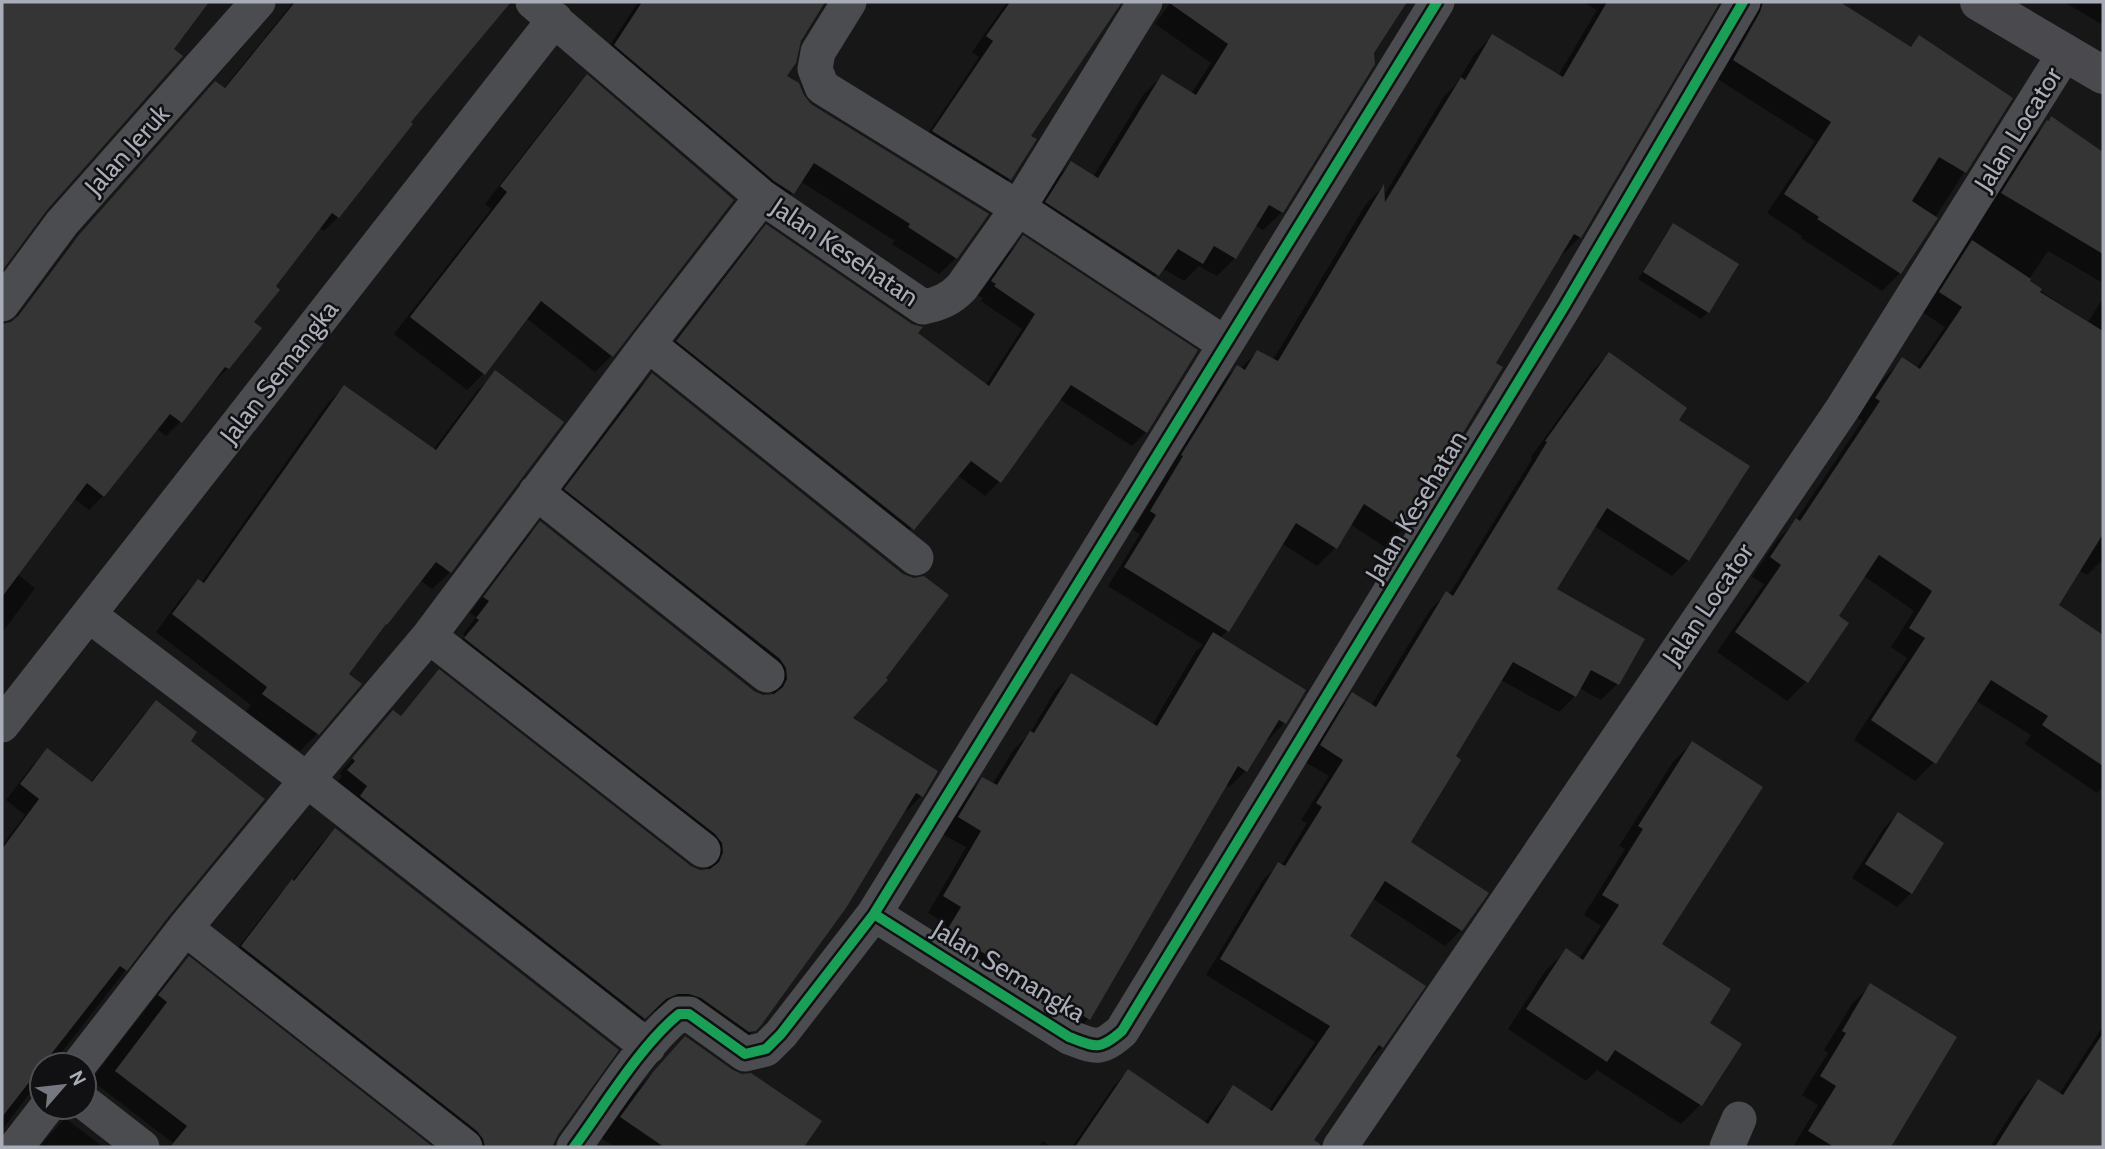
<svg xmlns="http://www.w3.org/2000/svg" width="2105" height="1149" font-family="Cabin,sans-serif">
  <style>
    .shadow { fill: #0007 }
    .building { fill: #353536 }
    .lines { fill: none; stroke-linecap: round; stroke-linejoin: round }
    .minor { stroke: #4b4c50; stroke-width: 35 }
    .secondary { stroke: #4a4a4e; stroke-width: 38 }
    .cycleway-casing { stroke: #111113; stroke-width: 15 }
    .cycleway { stroke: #1a9f57; stroke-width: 10 }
    .labels { text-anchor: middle; stroke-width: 5; stroke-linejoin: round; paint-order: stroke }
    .street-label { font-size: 26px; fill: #a8adb8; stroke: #111113 }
  </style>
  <rect width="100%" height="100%" fill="#171717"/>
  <path class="shadow" d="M2 2H208L46 209 2 268Z
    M287 2H481L497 15 408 122 338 217 324 231 319 227 274 286 252 322 228 368 214 382 212 381 180 422 166 436 157 429 103 496 89 510 74 498 17 574 35 588 2 633V326L11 324 72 243 223 89 291 5Z
    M638 2H823L799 41 785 76V106L956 258 939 274 892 244 895 241 800 181 792 193 776 210 599 62Z
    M1007 2H1119L1029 136 1010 179 995 194 919 147 979 57 972 52Z
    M1171 2H1405L1372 52 1282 212 1263 230 1255 225 1235 258 1217 276 1199 266 1184 281 1162 268 1139 294 1028 221 1053 181 1071 163 1093 177 1144 94 1162 76 1191 94 1211 63 1155 24Z
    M1583 2H1718L1580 237 1562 255 1560 254 1494 363 1403 529 1385 547 1350 524 1335 548 1317 566 1281 543 1227 631 1219 639 1304 691 1284 723 1268 740 1266 738 1246 771 1229 787 1225 785 1088 1019 1072 1035 932 947 946 924 928 913 966 847 942 834 966 795 983 779 992 785 1014 749 1030 733 1055 691 1071 675 1152 725 1196 651 1203 645 1108 586 1140 534 1133 530 1166 475 1164 474 1219 385 1237 367 1240 369 1257 352 1273 360 1366 204 1382 188 1383 197 1443 98 1456 84 1474 55 1492 36 1558 76 1597 10Z
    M1732 2H1794L1802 7 1807 2H1836L1909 48 1919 38 2011 98 1900 273 1882 291 1801 238 1802 236 1767 213 1815 141 1716 78Z
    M2064 2H2103V25Z
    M587 77 612 355 595 372 526 318 483 374 467 390 394 334 491 209 485 204 571 93Z
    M2052 119 2103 154V283L2048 251 2027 282 2088 322 2103 298V559L2087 575 2078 570 2056 605 2103 637V786L2097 793 2025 744 2031 735 1975 700 1934 762 1915 781 1854 740 1907 658 1891 647 1914 611 1864 576 1837 617 1847 624 1806 682 1787 701 1717 652 1764 584 1752 577 1777 540 1794 523 1862 421 1857 417 1883 379 1902 360 1916 369 1945 327 1922 312 2029 141Z
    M1673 225 1708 312 1701 319 1638 279 1667 232Z
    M766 227 985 386 1022 329 981 301 983 298 978 295 1009 252 1023 238 1196 351 1146 432 1132 446 1059 399 999 482 985 496 957 475 898 543 663 356 752 241Z
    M1609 354 1676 421 1688 560 1672 576 1594 526 1555 590 1643 639 1617 684 1601 700 1579 688 1575 696 1559 712 1501 680 1453 757 1409 842 1461 930 1445 946 1372 898 1348 937 1382 1047 1366 1063 1312 1141 1318 1147H1072L1113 1087 1128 1071 1204 1123 1218 1104 1233 1088 1268 1111 1315 1042 1206 975 1263 880 1279 865 1281 866 1307 823 1301 820 1329 776 1305 762 1337 710 1353 695 1371 706 1430 610 1446 594 1449 595 1532 459 1531 457 1593 370Z
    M496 373 450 572 432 589 420 580 347 674 318 733 300 751 246 712 251 705 156 632 181 598 198 581 201 583 327 404 344 387 433 450 478 390Z
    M652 375 850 719 921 796 907 811 904 809 754 1030 739 1045 662 1008 650 1013 629 1032 334 786 342 776 339 774 379 727 393 712 400 717 439 672 690 867 699 872 708 871V858L451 654 465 636 463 634 476 617 470 613 526 538 540 523 754 692 763 696H773L772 683 551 504 637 390Z
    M156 702 188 741 168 915 52 1065H42V1077L2 1130V846L25 815 6 800 32 766 47 750 90 783 141 718Z
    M1692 743 1659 944 1707 1024 1700 1105 1681 1124 1597 1070 1586 1081 1508 1029 1546 970 1566 951 1579 959 1601 926 1584 915 1625 849 1619 846 1673 762Z
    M1898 814 1911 893 1897 907 1852 878 1884 828Z
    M335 830 556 1134 550 1147H539L531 1141 529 1144 534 1147H463L227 962 277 897 290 884 320 845Z
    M189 959 430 1147H169L173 1143 91 1080 173 974Z
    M1870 986 1954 1037 1888 1147H1793L1818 1105 1802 1095 1828 1053 1824 1050 1852 1004Z
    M2103 1026V1147H1990L2020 1100 2038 1081 2059 1094Z
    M685 1038 732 1072 819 1122 802 1147H615L601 1138 633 1094Z
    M65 1118 103 1147H39Z
    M1043 1141 1052 1147H1037Z"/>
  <path class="building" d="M2 2H209L174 49 183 56 47 210 2 271Z
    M295 2H511L411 122 413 124 339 218 332 213 276 286 280 290 254 322 262 328 229 369 225 367 182 423 170 414 104 497 87 483 2 597V324L11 322 18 316 78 236 215 81 225 88Z
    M642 2H825L801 41 796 63 787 76 799 83 804 95 811 104 989 214 957 259 908 227 910 224 814 163 794 194 774 181 614 45Z
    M1010 2H1122L1031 136 1037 139 1011 180 932 131 993 41 986 36Z
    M1168 2H1407L1374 53 1375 64 1283 213 1269 205 1236 259 1214 246 1203 264 1178 249 1159 276 1045 202 1071 161 1098 178 1162 74 1196 95 1228 44Z
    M1607 2H1720L1581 238 1574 234 1496 363 1503 367 1404 530 1364 504 1337 549 1296 523 1229 632 1124 567 1156 515 1150 511 1183 456 1181 455 1237 365 1245 370 1257 350 1278 361 1384 184 1385 202 1461 77 1465 80 1492 34 1563 77Z
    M1763 2H1840L1911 47 1919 35 2013 98 1966 173 1939 157 1912 201 1938 218 1901 274 1817 219 1819 217 1784 194 1831 122 1733 60 1760 12Z
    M587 74 734 200 613 357 541 301 485 375 410 317 507 192 500 186Z
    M2051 116 2103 152V254L2001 193 2047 120 2049 121Z
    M1673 223 1739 264 1709 313 1643 272Z
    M766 224 912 324 923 327 918 333 989 386 1035 314 994 286 996 284 991 281 1023 235 1198 350 1147 433 1071 385 1001 483 971 461 914 530 676 341Z
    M1972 240 2031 279 2030 281 2042 289 2040 292 2103 331V534L2059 605 2103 635V766L2042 725 2048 716 1991 680 1936 764 1871 720 1925 638 1909 628 1932 591 1879 555 1839 616 1849 623 1808 683 1735 632 1781 565 1770 557 1796 518 1800 521 1880 401 1875 398 1902 357 1920 369 1962 307 1939 292Z
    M1609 352 1687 408 1679 420 1750 466 1689 561 1607 508 1557 589 1645 639 1619 685 1591 670 1576 697 1513 662 1456 756 1461 760 1411 842 1489 893 1462 931 1385 881 1350 936 1426 986 1383 1048 1379 1045 1314 1140 1320 1144V1147H1075L1128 1069 1208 1124 1233 1085 1272 1111 1330 1026 1220 959 1278 862 1285 866 1322 807 1316 803 1343 760 1320 745 1352 692 1376 707 1446 591 1453 596 1547 442 1545 441Z
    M495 370 564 422 451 573 436 562 387 625 386 624 349 674 362 684 319 735 262 694 267 687 172 614 198 579 204 583 344 385 436 450Z
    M652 373 903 574 914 578 924 576 949 595 886 678 888 680 853 718 938 771 923 797 916 793 846 908 762 1024 756 1031 749 1032 701 998 689 994H678L666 999 645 1019 360 796 367 786 347 770 355 761 352 758 393 710 401 716 439 669 691 866 700 870 710 869 719 862 723 852 722 843 715 834 464 638 479 620 476 618 489 601 483 597 540 521 754 691 763 695 774 694 783 687 787 679 786 668 780 659 564 489Z
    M1213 632 1306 690 1286 724 1279 720 1247 772 1238 766 1090 1020 947 930 961 907 943 896 981 831 958 817 982 777 997 785 1030 731 1034 733 1071 673 1157 726Z
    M156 700 197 732 191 741 265 799 169 916 127 971 120 966 2 1117V849L39 799 20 784 47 748 92 782Z
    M1692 741 1763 787 1662 944 1731 989 1710 1023 1742 1044 1702 1106 1615 1050 1607 1062 1526 1009 1566 948 1583 960 1619 905 1602 895 1643 829 1638 826Z
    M1898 812 1944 843 1912 894 1865 864Z
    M335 828 619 1050 558 1135 552 1147H485L483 1139 477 1131 241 946 292 879 294 881Z
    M189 956 433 1147H170L187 1126 115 1071 167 1002 158 995Z
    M1870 983 1957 1037 1891 1147H1834L1808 1131 1836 1086 1820 1076 1846 1033 1842 1031Z
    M2103 1033V1147H1995L2038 1079 2063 1095Z
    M685 1036 733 1070 742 1074 751 1073 822 1121 804 1147H664L620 1117 653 1072Z"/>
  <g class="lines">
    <path class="minor" d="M533 2 762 197 923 307C939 304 951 299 962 287L1018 208 1145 2
      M849 2 818 52 815 69 822 87 1018 208 1225 344
      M2 304 62 223 258 2
      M648 344 916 558
      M536 492 767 675
      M89 615 307 780 648 1047
      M429 636 703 850
      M2 725 555 19
      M874 914 1069 1037C1096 1047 1099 1051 1122 1031L1564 307 1743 2
      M185 928 465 1147
      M79 1065 185 928 307 780 429 636 648 344 762 197
      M84 1102 142 1147
      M16 1147 47 1107
      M574 1147C605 1105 640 1046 679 1014H689L745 1054 766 1049 781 1034 874 914 1437 2
      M1340 1147 1843 408 2065 53
      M1727 1147 1739 1119"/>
    <path class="secondary" d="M1979 2 2103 75"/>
    <g class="cycleway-casing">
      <path id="cycleway" d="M874 914 1069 1037C1096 1047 1099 1051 1122 1031L1564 307 1743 2
        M574 1147C605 1105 640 1046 679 1014H689L745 1054 766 1049 781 1034 874 914 1437 2"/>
    </g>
    <use href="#cycleway" class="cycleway"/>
  </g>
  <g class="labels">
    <g class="street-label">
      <text transform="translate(2018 129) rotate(-58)" y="9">Jalan Locator</text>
      <text transform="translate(127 150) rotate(-48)" y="9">Jalan Jeruk</text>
      <text transform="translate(845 252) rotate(34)" y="9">Jalan Kesehatan</text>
      <text transform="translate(279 372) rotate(-52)" y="9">Jalan Semangka</text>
      <text transform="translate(1416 506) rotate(-59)" y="9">Jalan Kesehatan</text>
      <text transform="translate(1708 604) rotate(-56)" y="9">Jalan Locator</text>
      <text transform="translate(1009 971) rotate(31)" y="9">Jalan Semangka</text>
    </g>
  </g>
  <rect width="2105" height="1149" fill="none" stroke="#a8adb8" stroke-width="7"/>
  <g transform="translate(63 1086) rotate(62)"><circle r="33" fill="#111113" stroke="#4d4f55" stroke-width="2"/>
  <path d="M0-5L12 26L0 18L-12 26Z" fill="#757880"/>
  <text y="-10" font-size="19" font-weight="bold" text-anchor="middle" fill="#a8adb8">N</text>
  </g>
</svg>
